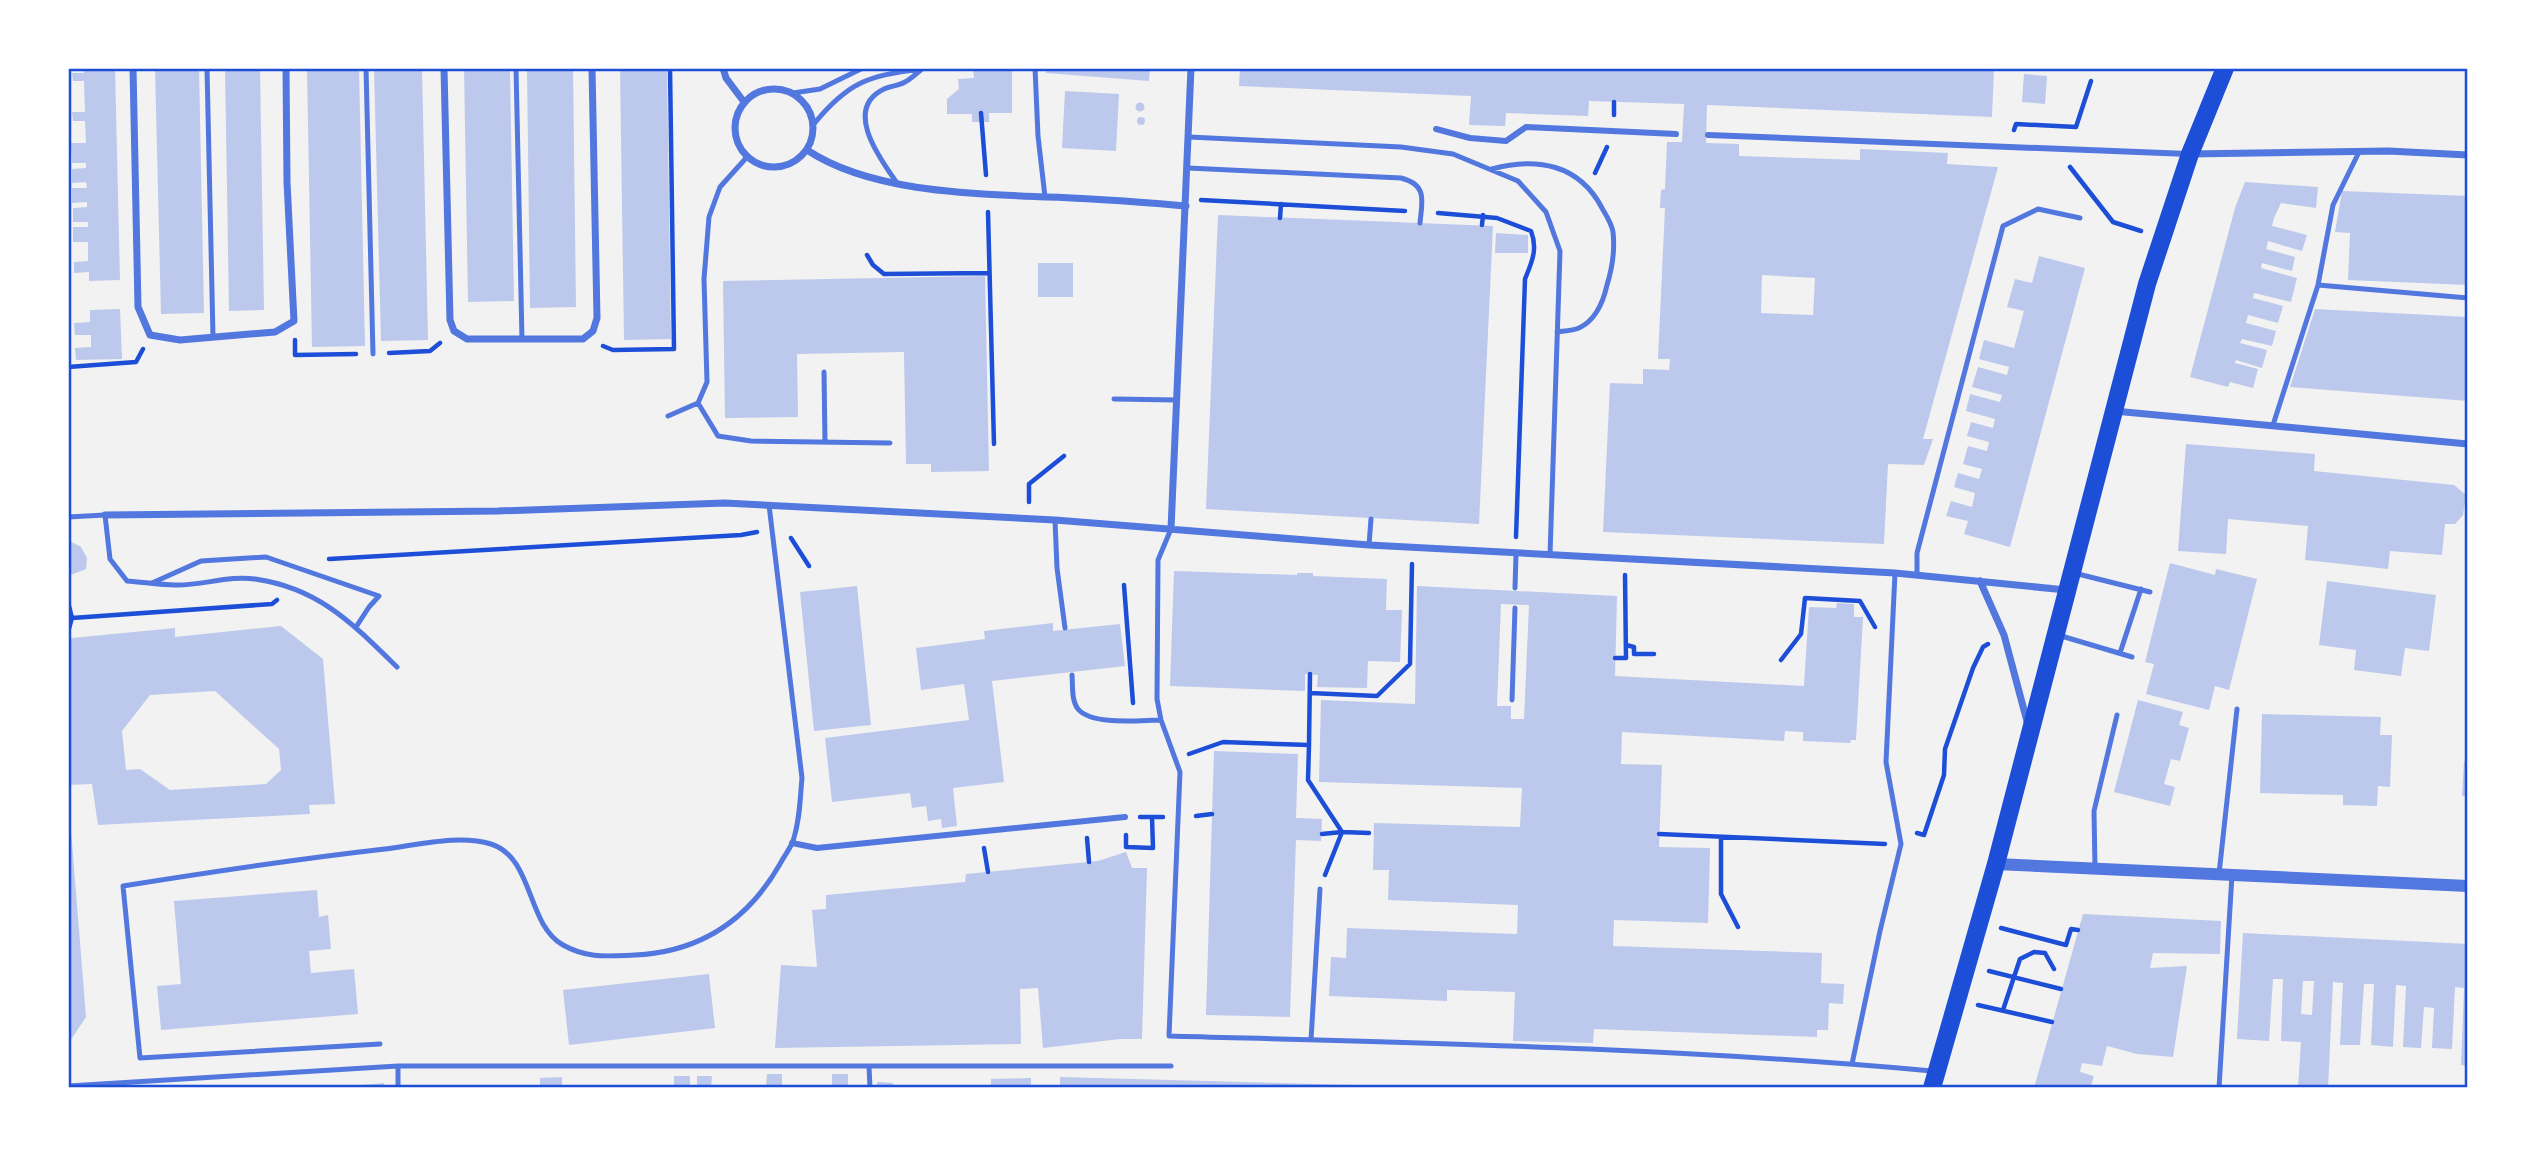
<svg xmlns="http://www.w3.org/2000/svg" width="2536" height="1156" font-family="'Space Grotesk',sans-serif">
  <style>
    .building { fill: #bdc9ec; fill-rule: evenodd }
    .lines { fill: none; stroke-linecap: round; stroke-linejoin: round }
    .path { stroke: #1d4ed8; stroke-width: 4.5 }
    .service { stroke: #5277de; stroke-width: 5 }
    .pedestrian { stroke: #5277de; stroke-width: 6 }
    .minor { stroke: #5277de; stroke-width: 7 }
    .tertiary { stroke: #5277de; stroke-width: 12 }
    .primary { stroke: #1d4ed8; stroke-width: 18 }
    .neatline { fill: none; stroke: #1d4ed8; stroke-width: 2.5 }
  </style>
  <rect width="100%" height="100%" fill="#f2f2f2"/>
  <path class="building" d="M84 68H115L120 280 89 281V272L74 273V262L88 261V242H73V227H88V222H73V208L87 207V202L72 203V188H87L86 182 72 183V169L86 168V163H72L71 143H86L85 121H73L72 112H85L84 81H73L72 73H84Z
    M155 68H199L204 313 161 314Z
    M225 68H260L264 310 229 311Z
    M307 68H359L365 346 312 347Z
    M374 68H422L428 340 381 341Z
    M464 68H510L514 301 468 302Z
    M527 68H573L576 307 530 308Z
    M620 68H667L671 339 624 340Z
    M973 68H1012V113H989V122H972V114H947V99L959 89 958 79 974 78Z
    M1047 68H1150L1149 81 1046 73Z
    M1240 68H1994L1992 117 1707 105 1706 143 1739 144V156L1860 160V149L1948 153 1947 164 1998 167 1923 439H1933L1924 465 1888 464 1884 544 1603 532 1610 383 1643 384V369L1669 370 1670 359H1658L1665 208H1660L1661 190 1665 189 1667 142H1682L1684 104 1589 101 1588 116 1506 113 1505 126 1469 125 1471 96 1239 86ZM1762 275 1815 278 1813 315 1761 313Z
    M2024 74 2047 76 2045 104 2022 102Z
    M1065 91 1119 94 1116 151 1062 148Z
    M1135.5 107a4.5 4.5 0 1 1 9 0a4.5 4.5 0 1 1-9 0Z
    M1137 121a4 4 0 1 1 8 0a4 4 0 1 1-8 0Z
    M2245 182 2318 187 2316 208 2281 203 2274 218 2272 226 2307 235 2302 251 2268 241 2266 249 2295 257 2292 271 2262 263 2261 268 2297 278 2291 302 2254 293 2253 298 2283 306 2278 323 2248 315 2246 323 2276 331 2272 346 2242 339 2240 343 2267 350 2262 368 2236 360 2235 363 2258 369 2253 388 2230 382 2228 387 2190 377 2235 208Z
    M2342 191 2468 196V285L2348 280 2350 233 2335 232Z
    M1218 215 1493 226 1479 524 1206 509Z
    M1496 233 1528 235V253H1495Z
    M2039 256 2085 268 2010 547 1964 534 1968 521 1946 516 1951 501 1972 507 1975 493 1954 487 1958 473 1979 479 1982 469 1963 464 1968 446 1987 451 1989 442 1967 436 1971 422 1993 428 1995 419 1966 411 1970 394 2000 402 2002 395 1972 387 1978 367 2007 375 2009 367 1979 359 1984 340 2014 348 2024 311 2007 307 2015 279 2032 283Z
    M1038 263H1073V297H1038Z
    M985 276 989 471 931 472V464H906L904 352 797 354 798 417 725 418 723 281Z
    M120 309 122 359 76 360 75 348 91 347V335H75L74 323 90 322V310Z
    M2315 309 2468 317V401L2290 387Z
    M2186 444 2315 454 2314 471 2454 485 2466 495 2463 515 2455 524H2445L2442 555 2390 551 2388 569 2305 560 2308 526 2228 519 2226 554 2178 551Z
    M68 540 81 547 87 558 86 569 68 576Z
    M2170 563 2215 575 2216 569 2257 579 2229 690 2215 686 2209 710 2146 694 2154 664 2145 662Z
    M1174 571 1297 575V573H1313V576L1387 579 1386 610H1402L1400 662 1368 661 1367 688 1317 687 1318 675 1305 674V691L1170 686Z
    M2327 581 2436 595 2429 651 2405 648 2401 676 2354 670 2356 650 2319 645Z
    M857 586 871 725 814 731 800 592Z
    M1417 586 1617 596 1615 676 1804 686 1809 607 1836 608 1837 603 1854 604V617H1863L1856 740H1851L1850 743 1803 741V732L1785 731 1784 741 1622 732 1621 764 1662 765 1659 847 1710 848 1708 923 1614 920 1613 946 1822 953 1821 983 1844 984 1843 1004 1829 1003 1828 1030H1817V1037L1594 1029 1593 1043 1513 1041 1515 992 1447 990V1001L1329 996 1331 957 1346 958 1347 928 1517 934 1518 905 1388 900 1389 870H1373L1374 823 1520 827 1522 788 1319 782 1321 700 1415 704ZM1501 604 1529 605 1524 719H1511V706H1497Z
    M1053 623V631L1120 624 1125 666 992 681 1004 782 953 788 957 826 942 828 941 819 928 821 926 806 912 808 910 793 832 802 825 738 969 720 964 684 921 690 916 648 985 639 984 631Z
    M281 626 323 659 335 804 309 805 310 814 98 825 92 784 68 785V643L72 638 175 628V637ZM215 691 279 749 281 770 266 784 170 790 140 769 126 770 122 731 150 695Z
    M2138 700 2183 712 2179 725 2189 728 2180 761 2171 759 2164 784 2175 787 2170 806 2114 792Z
    M2262 714 2381 717 2380 735H2392L2390 787 2378 786 2377 806 2343 805V795L2260 793Z
    M1214 751 1298 754 1296 818 1322 819 1321 841 1296 840 1290 1017 1206 1015Z
    M2464 761H2468V796H2462Z
    M68 818H70L86 1017 68 1044Z
    M1126 852 1132 868H1147L1142 1039H1120L1043 1048 1038 988 1020 989 1021 1044 775 1048 781 965 817 967 812 910 826 909V895L965 882 966 874 1098 861Z
    M317 890 319 917 328 915 331 949 309 951 311 973 354 969 358 1014 161 1030 157 986 181 984 174 901Z
    M2083 914 2221 921 2220 954 2153 953 2150 968 2187 966 2173 1057 2137 1054 2107 1046 2102 1066 2082 1063 2080 1072 2094 1076 2090 1088H2034Z
    M2243 933 2468 944V1066L2461 1065 2464 988 2455 987 2452 1049 2432 1048 2434 1008 2424 1007 2421 1048 2403 1047 2406 986 2396 985 2393 1047 2371 1045 2374 984H2364L2360 1045H2340L2343 983 2333 982 2328 1088H2298L2301 1042 2281 1041 2283 979H2273L2269 1041 2237 1039ZM2303 981H2314L2312 1015 2301 1014Z
    M709 974 715 1028 569 1045 563 990Z
    M767 1074H782V1088H766Z
    M832 1074H848V1088H832Z
    M674 1076H690V1088H674Z
    M697 1076H712L711 1088H697Z
    M562 1077V1088H540V1078Z
    M1060 1077 1354 1085V1088H1060Z
    M1031 1078V1088H991V1079Z
    M877 1082 893 1083V1088H877Z
    M384 1083V1088H352L351 1086Z"/>
  <g class="lines">
    <path class="path" d="M1614 102V115
      M981 113 986 175
      M2014 130 2016 124 2076 127 2091 81
      M2070 167 2113 222 2141 231
      M1595 173 1607 147
      M1201 200 1405 211
      M988 212 994 444
      M1438 213 1497 218 1531 231C1538 249 1532 262 1525 279L1516 537
      M1280 218 1281 204
      M1482 225 1483 215
      M867 255 873 265 884 274 989 273
      M295 340V355L356 354
      M603 346 613 350 674 349 670 68
      M389 353 430 351 440 343
      M68 367 136 362 143 349
      M1029 502V484L1064 456
      M791 538 809 566
      M329 559 741 535 757 532
      M1124 585 1133 703
      M68 602 72 618 68 632
      M72 618 272 604 277 600
      M1626 645 1634 647V654H1654
      M1615 658H1626L1625 575
      M1781 660 1801 634 1805 598 1860 601 1875 627
      M1310 693 1377 696 1410 664 1412 564
      M1309 745 1310 674
      M1189 754 1223 742 1309 745 1308 780 1342 832 1369 833
      M1196 816 1212 814
      M1140 817H1163
      M1917 833 1924 835 1944 775 1945 749 1973 668 1983 647 1988 644
      M1322 834 1342 832 1325 875
      M1659 834 1885 844
      M1126 835V847L1153 848 1152 817
      M1087 838 1089 862
      M1721 838V894L1738 927
      M984 848 988 872
      M2001 928 2066 945 2071 929 2078 930
      M1989 971 2061 989
      M1978 1005 2052 1022
      M2003 1010 2020 959 2034 952 2045 953 2054 969"/>
    <path class="service" d="M207 68 213 337
      M366 68 373 354
      M516 68 522 339
      M1035 68 1038 136 1045 197
      M793 93 820 89 863 68
      M813 125C848 82 867 76 921 69
      M1189 137 1401 147 1453 154 1518 181 1546 212 1560 251 1550 555
      M1188 168 1401 178C1428 185 1422 201 1420 223
      M1492 169C1537 157 1579 164 1602 208 1606 215 1612 224 1613 232 1615 250 1612 269 1607 285 1603 303 1596 320 1579 328 1572 331 1564 331 1557 332
      M897 183C881 160 842 109 884 89 890 86 898 86 905 82 911 79 917 73 922 69
      M2318 285 2468 298
      M824 372 825 442
      M1114 399 1177 400
      M698 403 718 436 751 441 890 443
      M668 416 698 403 707 382 704 279 709 217 720 187 747 157
      M2273 425 2318 285 2333 205 2359 152
      M68 517 105 515 110 559 127 581C143 582 159 585 175 585 201 586 229 575 255 579 319 588 353 624 397 667
      M1055 520 1057 568 1065 628
      M1171 529 1158 560 1157 699 1161 720 1180 772 1169 1036C1424 1043 1679 1048 1932 1071
      M1369 545 1371 519
      M2074 573 2150 592
      M1917 575V553L2003 226 2038 209 2080 218
      M152 583 201 561 266 557 379 596 369 607 356 627
      M1515 588 1516 554
      M2058 635 2132 657
      M2120 653 2141 589
      M1072 675C1073 685 1071 700 1078 709 1092 726 1141 720 1161 720
      M1512 700 1515 608
      M2095 869 2094 811 2117 715
      M2219 874 2237 709
      M1311 1040 1320 889
      M380 1044 140 1058 123 886C210 872 297 859 385 849 418 845 459 834 491 844 534 858 526 924 563 945 588 959 608 956 635 955 700 952 748 920 780 864 784 856 790 849 793 841 800 820 800 799 802 778L769 505
      M1852 1064 1880 931 1901 844 1886 762 1895 573
      M398 1066V1088
      M869 1066 870 1088
      M68 1086 398 1066H1171
      M2219 1088 2232 875"/>
    <path class="pedestrian" d="M1436 129 1470 138 1506 141 1526 127 1676 134
      M1708 135 2188 154
      M792 843 817 848 1125 817"/>
    <path class="minor" d="M133 68 138 307 150 335 180 340 275 332 294 321 287 182 286 68
      M444 68 450 320 454 331 467 339H583L593 331 597 318 592 68
      M723 68 726 78 744 102
      M735 128a39 39 0 1 1 78 0a39 39 0 1 1-78 0Z
      M807 150C870 192 972 194 1046 197 1093 198 1139 202 1186 206
      M2190 154 2388 151 2468 155
      M2114 411 2468 444
      M105 515 498 511 725 503 1055 520 1369 545 1895 573 2066 590
      M1171 529 1191 68
      M1980 581 2004 635 2028 725"/>
    <path class="tertiary" d="M1996 864 2468 886"/>
    <path class="primary" d="M1932 1088 1996 864 2147 284 2190 154 2225 68"/>
  </g>
  <rect width="2536" height="1156" fill="none" stroke="#ffffff" stroke-width="140"/>
  <rect x="70" y="70" width="2396" height="1016" class="neatline"/>
</svg>
